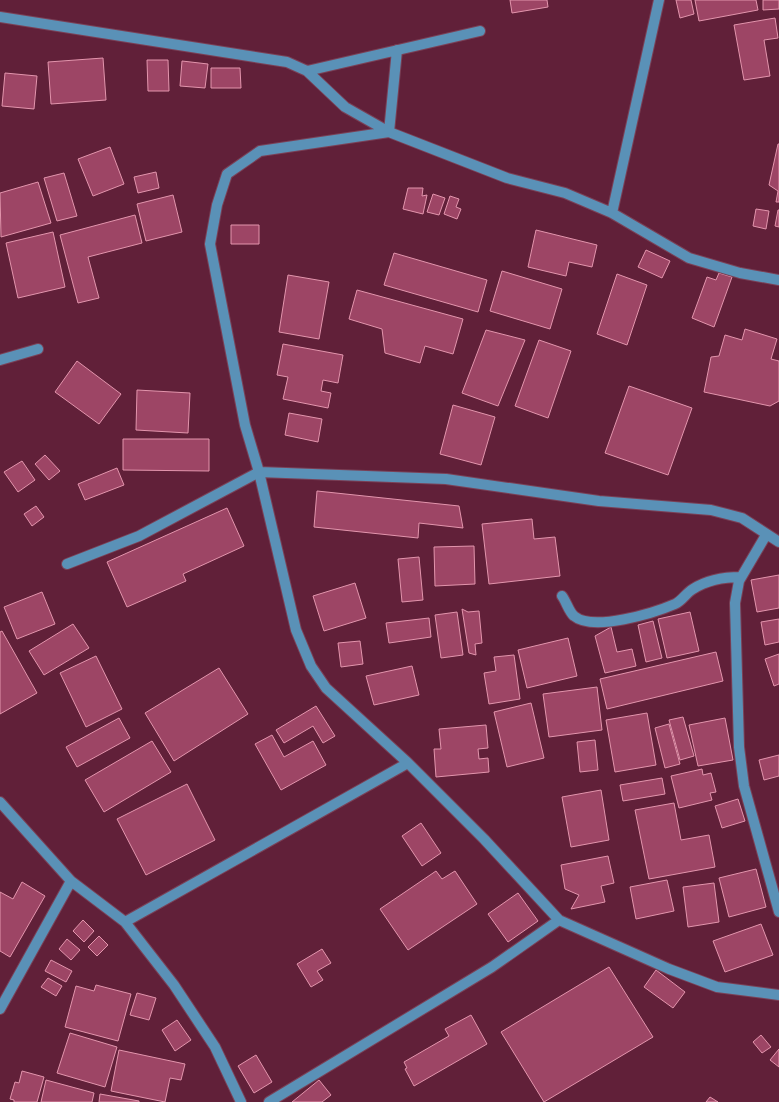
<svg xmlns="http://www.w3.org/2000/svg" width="779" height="1102" font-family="Raleway,sans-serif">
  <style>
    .building { fill: #9d4565; stroke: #e395ad }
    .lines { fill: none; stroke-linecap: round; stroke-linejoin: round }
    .minor-casing { stroke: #7a4157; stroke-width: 12 }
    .minor { stroke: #5a91b7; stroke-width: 10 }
  </style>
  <rect width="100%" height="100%" fill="#612039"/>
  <path class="building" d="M510 0H547L548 7 512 13Z
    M676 0H691L694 14 680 18Z
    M695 0H756L758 10 699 21Z
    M763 0H779V9L763 10Z
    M775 18 778 38 764 40 770 76 744 80 734 25Z
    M103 58 106 100 51 104 48 62Z
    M147 60H168L169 91H148Z
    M182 61 208 64 205 88 180 86Z
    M211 68H240L241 88H211Z
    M5 73 37 76 34 109 2 106Z
    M778 144H779V202H776L778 191 769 185Z
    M110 147 124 184 93 196 78 159Z
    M156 172 159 188 138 193 134 177Z
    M64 173 77 216 57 221 44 178Z
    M38 182 51 223 1 237 0 193Z
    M408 188H423L422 196 427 195 423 214 403 209Z
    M433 194 445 198 439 215 427 212Z
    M173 195 182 232 146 241 137 204Z
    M450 196 459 199 456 207 461 209 457 219 444 214Z
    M756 209 769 211 766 229 753 226Z
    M778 210H779V227L775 226Z
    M135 215 142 243 88 257 99 298 78 303 60 235Z
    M231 225H259V244H231Z
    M536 230 597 245 592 267 569 262 566 276 528 267Z
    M53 232 65 287 18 298 6 243Z
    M646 250 670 261 662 278 638 267Z
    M394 253 487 280 478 312 384 285Z
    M502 271 562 289 550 329 490 311Z
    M719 273 732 277 714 327 692 318 707 277 716 280Z
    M617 274 647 285 627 345 597 334Z
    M288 275 329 282 319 339 279 332Z
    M357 290 463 319 453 354 425 346 420 363 385 353 382 329 349 319Z
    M745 329 777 339 771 359 779 361V401L770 406 704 392 711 357 719 356 725 335 742 340Z
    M486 330 525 340 498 406 462 393Z
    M539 340 571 351 548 418 515 406Z
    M283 344 343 355 338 383 323 380 321 391 331 393 328 408 283 399 288 377 277 375Z
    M77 361 121 394 99 424 55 392Z
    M629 386 692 408 668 475 605 453Z
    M137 390 190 393 188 433 136 430Z
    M453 405 495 417 481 465 440 454Z
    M289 413 322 419 318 442 285 435Z
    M123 439H209V471L123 470Z
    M45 455 60 471 49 480 35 464Z
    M22 461 35 480 18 492 4 472Z
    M117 468 124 485 85 500 78 484Z
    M317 491 459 506 463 528 419 523 418 538 314 527Z
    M36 506 44 517 32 526 24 514Z
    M227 508 244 546 183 574 186 581 127 607 107 562Z
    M532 519 534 539 555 537 560 576 489 584 482 524Z
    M474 546 475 584 435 586 434 547Z
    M419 557 423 600 402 602 398 559Z
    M779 575V608L757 612 751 580Z
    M355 583 366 618 324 631 313 596Z
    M42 592 55 624 17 639 4 607Z
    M462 609 468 612 479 611 482 643 475 644 476 655 469 653Z
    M457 612 463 655 441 658 435 615Z
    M690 612 699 651 667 658 658 619Z
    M429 618 431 637 389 643 386 623Z
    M779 619V642L765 645 761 622Z
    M653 621 662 658 646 662 638 625Z
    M73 624 89 648 44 675 29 651Z
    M611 627 617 652 632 649 636 666 605 673 595 636Z
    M2 631 37 693 0 714V632Z
    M568 638 577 676 527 688 518 650Z
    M360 641 363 664 341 667 338 643Z
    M716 652 723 681 607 709 600 679Z
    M779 654V684L774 686 765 659Z
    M514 655 520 699 489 704 484 673 496 671 494 657Z
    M96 656 122 709 86 727 60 673Z
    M412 666 419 695 374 705 366 676Z
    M219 668 248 714 174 761 145 713Z
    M597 687 602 730 549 737 543 694Z
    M531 703 544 758 507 767 494 712Z
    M316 706 335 736 323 743 313 726 284 743 276 730Z
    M647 713 656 765 615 772 606 720Z
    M683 717 694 756 680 760 669 720Z
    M119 718 130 738 77 767 66 747Z
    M725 718 733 760 698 766 689 725Z
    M669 724 680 764 665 768 655 728Z
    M486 725 488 748 478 749 479 759 488 758 489 772 436 777 434 749H441L439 729Z
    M272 735 284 757 313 741 326 765 281 790 255 744Z
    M595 740 598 770 580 772 577 742Z
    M152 741 171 772 104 812 85 780Z
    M779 755V776L764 780 759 760Z
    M702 769 703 775 711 773 716 792 710 793 712 800 679 808 671 776Z
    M662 778 665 794 623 801 620 785Z
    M187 784 215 840 146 875 117 819Z
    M601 790 609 840 571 847 562 797Z
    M738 799 745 821 722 828 715 806Z
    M674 803 681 840 709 835 715 867 649 879 635 810Z
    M421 823 441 853 422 866 402 836Z
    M608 856 614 883 601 886 605 902 571 909 579 895 565 889 561 865Z
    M756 869 766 907 729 917 719 878Z
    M436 871 442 879 455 871 477 904 408 950 380 909Z
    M667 880 674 911 636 919 630 887Z
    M22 882 45 896 10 957 0 951V892L13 899Z
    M714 883 719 922 688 927 683 887Z
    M518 893 538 921 508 942 488 914Z
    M83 920 94 931 84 942 73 931Z
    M761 924 773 955 725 972 713 941Z
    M99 936 108 945 97 956 88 947Z
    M67 939 80 950 71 960 59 949Z
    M322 949 331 963 317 971 323 980 311 987 297 964Z
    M51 960 72 971 66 982 45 971Z
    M609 967 653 1037 544 1102 501 1032Z
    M656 970 685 992 673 1008 644 987Z
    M48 978 62 986 56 996 41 987Z
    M96 985 131 994 118 1041 65 1027 76 986 94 991Z
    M137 993 156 998 149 1020 130 1015Z
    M471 1015 487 1044 414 1086 405 1069 407 1068 404 1062 449 1036 445 1029Z
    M177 1020 191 1040 175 1051 162 1030Z
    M70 1033 117 1047 105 1087 57 1073Z
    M761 1035 771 1047 762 1053 753 1042Z
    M779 1049V1067L770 1060Z
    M119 1050 185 1064 181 1080 170 1078 165 1102 111 1091Z
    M256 1055 272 1082 254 1093 238 1066Z
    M22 1071 44 1077 37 1102H14V1100L10 1099 15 1082 19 1083Z
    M46 1080 94 1093 92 1102H41Z
    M319 1080 331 1095 322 1102H292Z
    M100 1094 139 1101V1102H99Z
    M710 1097 718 1102H706Z"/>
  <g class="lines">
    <g class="minor-casing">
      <path id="minor" d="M0 17 287 62 307 71 345 107 389 132 507 178 565 193 612 213 689 258 740 273 779 280
        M397 50 389 132 260 151 227 174 217 205 210 244 245 425 259 472 296 630 311 666 326 688 408 763 484 839 559 920
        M307 71 480 31
        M612 213 659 0
        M0 360 38 349
        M766 535 739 581 735 603 739 747 744 786 779 912
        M67 564 139 536 259 472 446 479 599 501 711 510 742 518 779 542
        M562 596C566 601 569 612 574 616 593 632 654 613 675 604 682 601 686 593 693 589 707 580 724 577 741 577
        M0 802 71 881 125 922 174 985 215 1047 241 1102
        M125 922 408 763
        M0 1009 71 881
        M269 1102 492 967 559 920 669 969 717 987 779 995"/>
    </g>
    <use href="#minor" class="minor"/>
  </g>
</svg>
